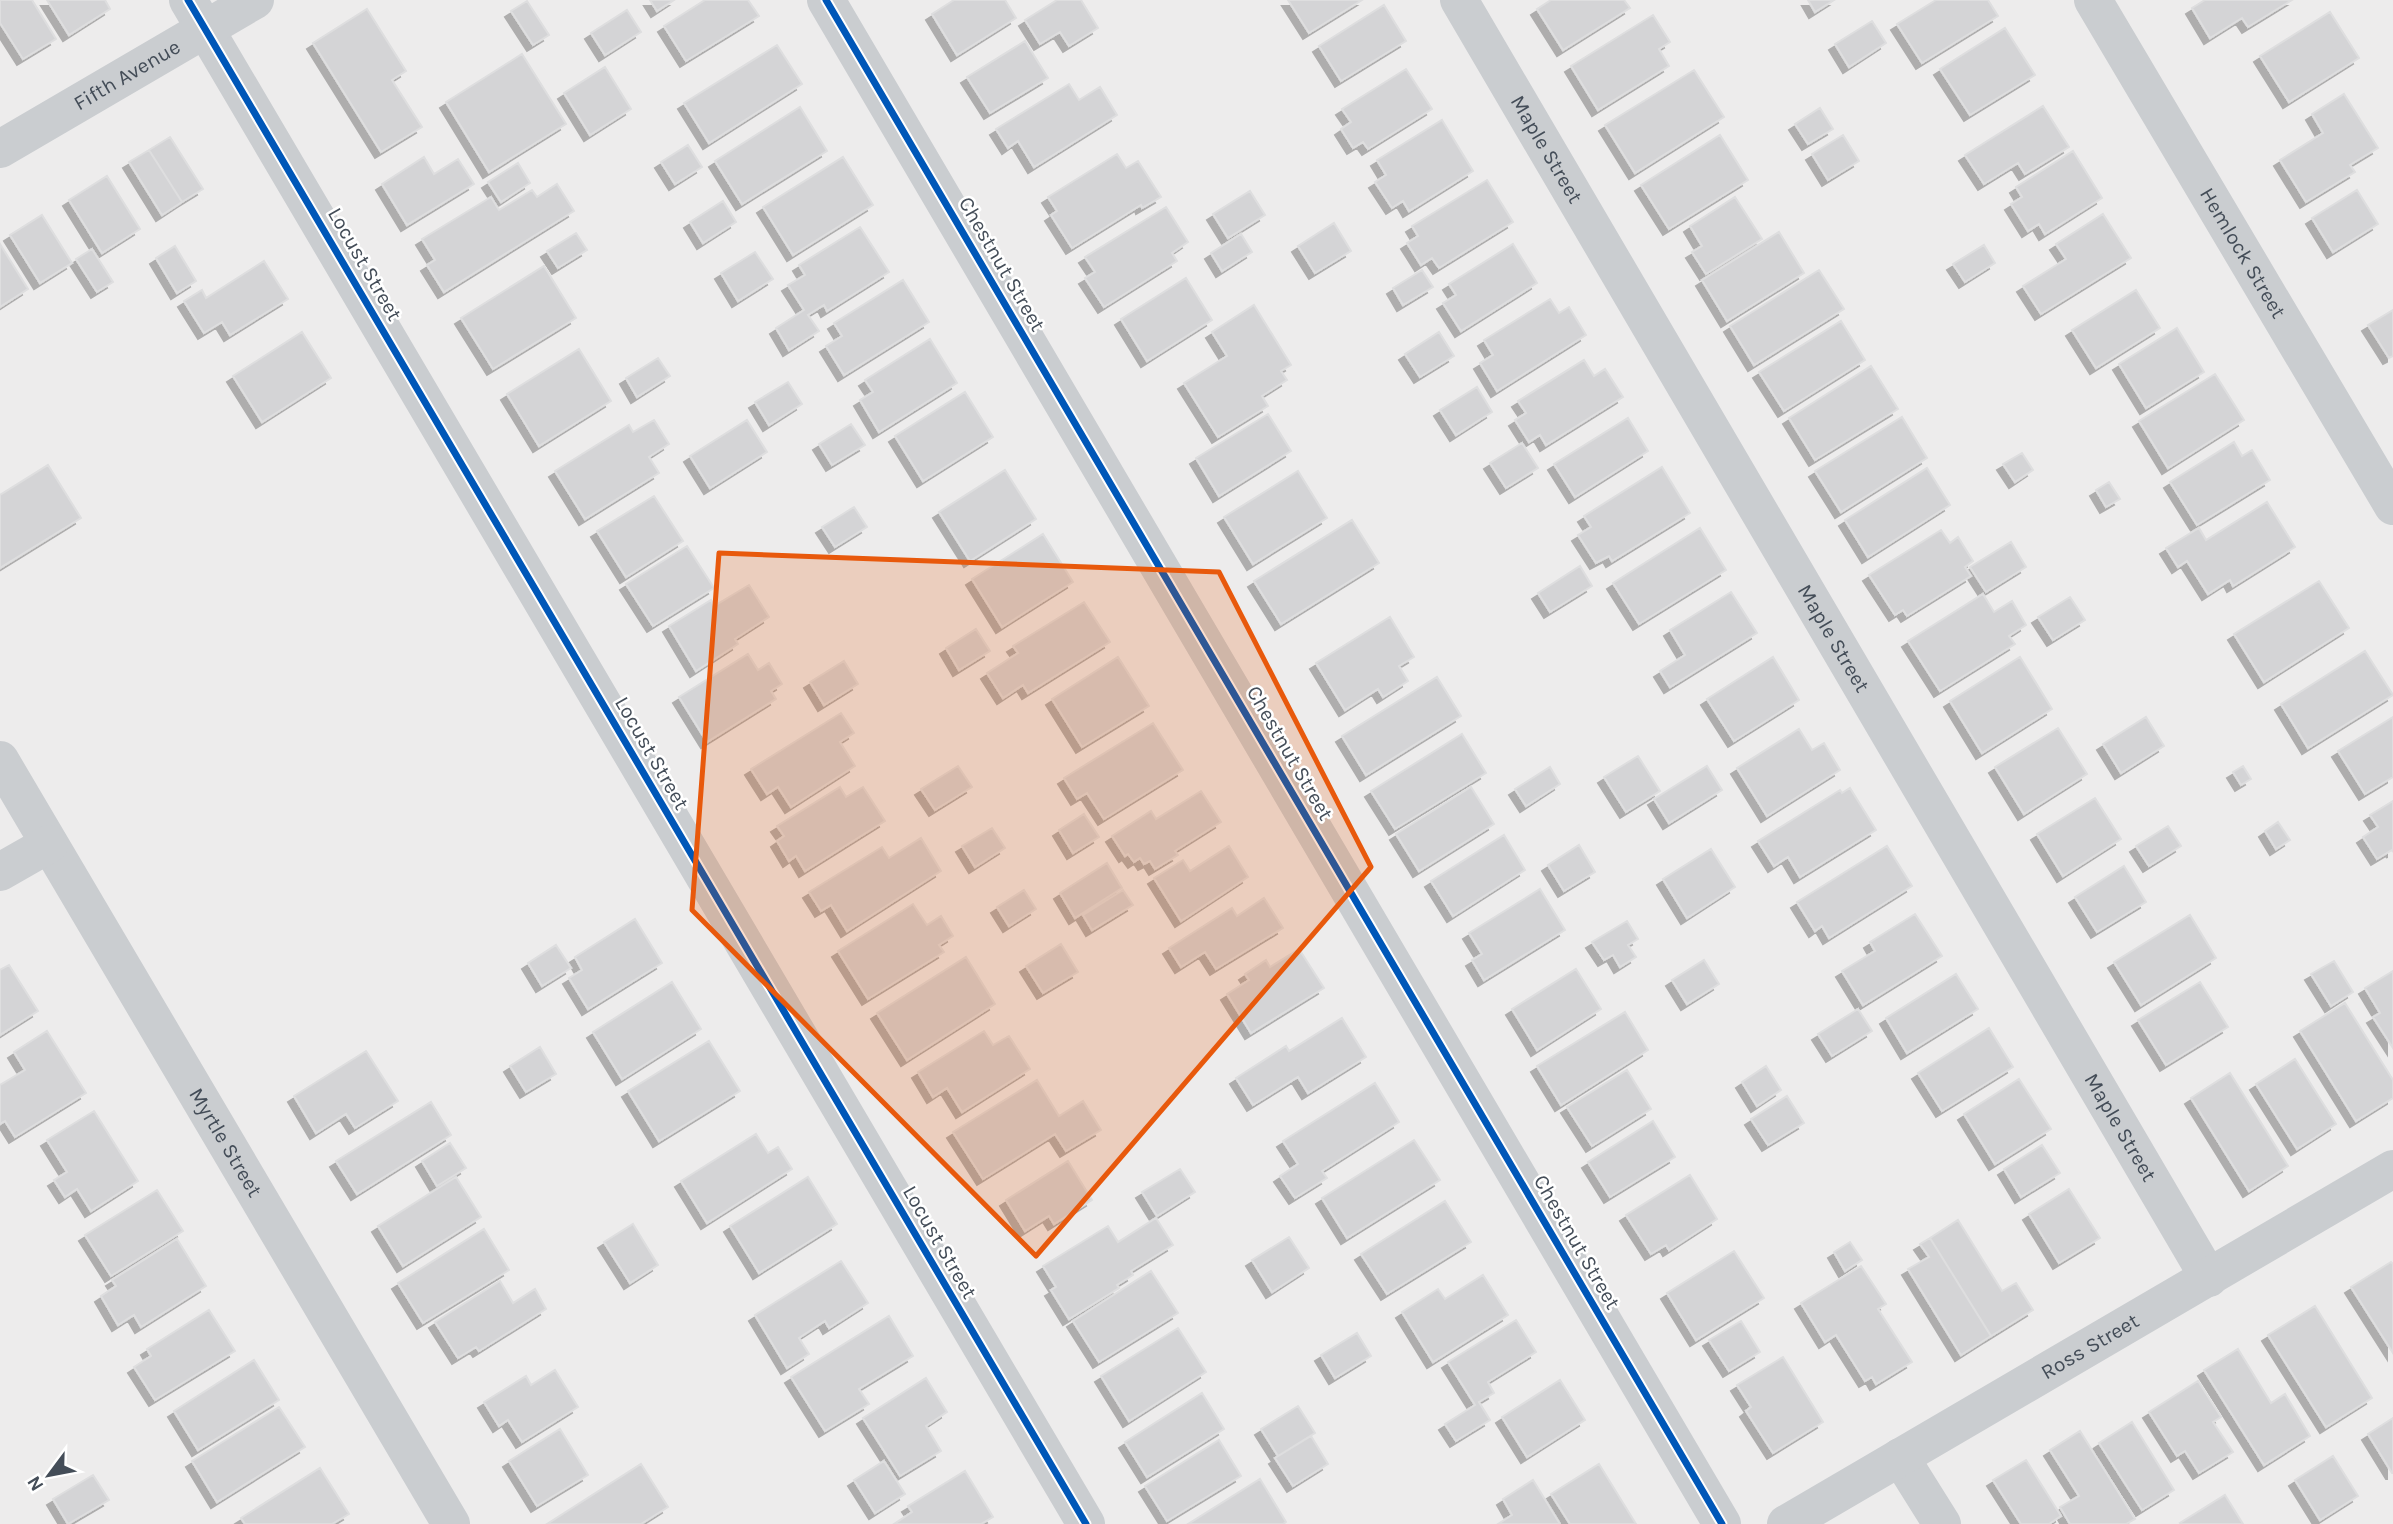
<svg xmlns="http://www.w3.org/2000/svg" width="2393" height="1524" font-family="Karla,sans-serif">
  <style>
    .building { fill: #d4d4d6; stroke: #dededf; stroke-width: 2; filter: url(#shadow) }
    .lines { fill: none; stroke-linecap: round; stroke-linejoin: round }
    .minor { stroke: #cacdd0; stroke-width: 38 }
    .tertiary { stroke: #cacdd0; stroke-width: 38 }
    .cycleway-casing { stroke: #fff; stroke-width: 11 }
    .cycleway { stroke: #0057b8; stroke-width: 7 }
    .marked { fill: #e8590c; fill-opacity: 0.2; stroke: #e8590c; stroke-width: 5; stroke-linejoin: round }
    .labels { text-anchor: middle; stroke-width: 5; stroke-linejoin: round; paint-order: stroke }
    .street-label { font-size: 21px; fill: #444d58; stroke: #fff }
  </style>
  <defs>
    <filter id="shadow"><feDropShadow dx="-6" dy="6" stdDeviation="0" flood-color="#0004"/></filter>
  </defs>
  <rect width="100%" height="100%" fill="#edecec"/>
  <path class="building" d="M0 0H32L56 39 23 59 0 23Z
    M47 0H105L110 9 69 35Z
    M650 0H674L657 11Z
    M705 0H748L759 16 686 61 664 26Z
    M954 0H1005L1016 18 957 55 932 14Z
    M1057 0H1081L1098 28 1069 46 1060 32 1040 44 1025 20Z
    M1288 0H1362L1309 33Z
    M1551 0H1624L1630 8 1563 50 1537 9Z
    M1808 0H1834L1815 12Z
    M1936 0H1988L1998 16 1922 63 1897 24Z
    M2205 0H2292L2248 27 2242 18 2210 38 2192 8Z
    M527 1 549 35 533 45 511 11Z
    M1384 5 1406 41 1341 81 1319 46Z
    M367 9 406 71 392 80 422 127 381 152 313 43Z
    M627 10 641 32 605 55 591 33Z
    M2330 12 2359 58 2289 102 2260 56Z
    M1653 15 1670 42 1659 49 1669 66 1598 110 1571 66Z
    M1872 21 1886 43 1849 67 1835 44Z
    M2005 28 2035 75 1970 115 1940 69Z
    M1025 41 1048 78 990 113 967 77Z
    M777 45 802 84 709 143 684 103Z
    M522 54 566 124 489 172 446 102Z
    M605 67 631 109 590 135 564 93Z
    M1406 69 1432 109 1368 149 1363 142 1353 148 1341 129 1351 122 1342 109Z
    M1694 70 1724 117 1635 173 1605 125Z
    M1069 84 1079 100 1100 87 1117 115 1034 167 1018 141 1008 148 996 129Z
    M2344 94 2378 148 2350 165 2355 172 2306 202 2280 160 2323 133 2312 114Z
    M2043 106 2069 147 2025 174 2018 163 1984 184 1965 155Z
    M800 107 827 151 742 204 715 161Z
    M1820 108 1833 129 1808 144 1795 124Z
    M1442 120 1473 171 1409 211 1403 201 1392 208 1375 182 1386 175 1377 160Z
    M1720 135 1748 180 1669 229 1641 185Z
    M1843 135 1859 161 1828 180 1812 154Z
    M170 137 203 189 182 202 149 150Z
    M688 145 702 167 675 184 661 162Z
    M149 150 182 202 162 215 129 162Z
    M2073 151 2102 198 2045 234 2039 224 2028 231 2011 204 2022 197 2016 187Z
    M1117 154 1126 168 1138 161 1161 197 1142 208 1141 205 1072 248 1051 215 1057 211 1048 197Z
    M424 157 434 174 458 159 474 184 407 225 382 184Z
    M843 157 873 205 793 255 763 207Z
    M518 163 530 183 501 202 488 182Z
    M107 176 140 229 102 253 69 200Z
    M1487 180 1513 222 1439 268 1432 258 1421 265 1407 243 1418 236 1412 226Z
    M557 184 574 211 444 292 427 265 435 260 422 239 491 197 499 210 532 190 537 197Z
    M2357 190 2378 224 2333 252 2312 218Z
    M1250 191 1265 215 1228 238 1213 214Z
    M1735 197 1762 239 1706 274 1692 252 1702 246 1690 226Z
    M723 201 736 222 703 243 690 222Z
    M1166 207 1188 242 1172 253 1177 261 1104 307 1085 278 1095 272 1085 257Z
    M2103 214 2131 258 2041 314 2023 286 2066 259 2056 244Z
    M42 215 72 263 40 283 10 235Z
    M1334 223 1351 251 1315 273 1298 246Z
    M860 227 889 272 827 311 824 305 808 315 819 331 789 350 776 328 804 310 788 285 805 275 799 265Z
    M1779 232 1804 273 1727 321 1702 280Z
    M576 233 587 250 558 268 547 251Z
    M1241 234 1252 252 1222 271 1211 253Z
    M0 244 28 289 0 307Z
    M1513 244 1537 283 1461 331 1443 303 1456 295 1449 284Z
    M1984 245 1995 263 1965 282 1953 264Z
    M175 246 196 281 177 293 156 258Z
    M92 249 113 282 97 292 76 259Z
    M755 252 773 279 738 301 721 273Z
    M264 261 288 299 230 335 222 322 204 333 184 301 202 290 206 298Z
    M544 266 576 318 493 369 461 318Z
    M1422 270 1433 287 1403 305 1393 288Z
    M1819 270 1844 309 1754 365 1730 326Z
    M1186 278 1212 320 1147 361 1121 319Z
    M903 280 929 322 844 375 826 346 842 336 834 323Z
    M2136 290 2160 328 2096 368 2072 330Z
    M1550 299 1559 313 1569 307 1586 335 1497 391 1480 363 1493 355 1484 340Z
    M1254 305 1291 365 1281 371 1287 380 1262 396 1268 406 1218 437 1184 383 1227 356 1212 332Z
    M2393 310V356L2389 358 2368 325Z
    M1841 321 1865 360 1784 411 1759 372Z
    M2177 328 2204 372 2146 408 2119 364Z
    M302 332 331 378 262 422 233 376Z
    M1439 332 1454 356 1420 377 1405 354Z
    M930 339 957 383 879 432 860 400 873 392 865 380Z
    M579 349 611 401 539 446 507 394Z
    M658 358 670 376 637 397 626 378Z
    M1584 360 1594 376 1605 369 1623 397 1546 445 1540 435 1529 442 1515 420 1526 413 1518 401Z
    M1871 366 1898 409 1815 460 1789 418Z
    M2215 374 2244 420 2168 468 2139 421Z
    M788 382 802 404 769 425 755 402Z
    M1477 387 1492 412 1456 435 1440 410Z
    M965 392 993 437 923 481 895 436Z
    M1268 414 1291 451 1219 496 1196 458Z
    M1902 417 1927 458 1841 512 1815 471Z
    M1628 418 1648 451 1575 497 1554 464Z
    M654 420 669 444 649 457 659 473 585 519 555 471 629 425 633 432Z
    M747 420 767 452 710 488 690 456Z
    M851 424 865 445 832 465 819 444Z
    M2234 442 2242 456 2252 450 2270 480 2197 525 2170 482Z
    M1522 443 1538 468 1506 488 1490 463Z
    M2022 453 2033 470 2015 482 2003 464Z
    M48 465 81 518 0 568V495Z
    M1662 467 1690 513 1612 561 1609 556 1596 563 1578 535 1591 527 1584 516Z
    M1927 468 1950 505 1868 557 1845 520Z
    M1005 470 1036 519 970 561 939 512Z
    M1298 471 1327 518 1253 564 1224 517Z
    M2109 482 2120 499 2106 507 2096 490Z
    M654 496 683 541 626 577 597 531Z
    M2267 502 2295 547 2233 586 2230 580 2208 594 2187 561 2178 567 2166 548 2199 528 2206 540Z
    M854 507 867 527 835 547 822 527Z
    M1352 520 1379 563 1281 624 1254 581Z
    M1700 528 1726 570 1639 624 1613 583Z
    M1941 530 1950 543 1958 537 1973 561 1965 567 1971 576 1907 616 1903 610 1895 615 1869 575Z
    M1043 534 1073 582 1002 627 972 579Z
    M2011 542 2026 567 1986 592 1970 567Z
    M687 546 714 588 653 626 626 584Z
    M1580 566 1592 586 1550 612 1538 593Z
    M2319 581 2349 628 2264 682 2234 634Z
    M749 585 769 617 735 639 738 644 696 671 669 626 711 600 714 606Z
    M1731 592 1757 633 1670 687 1660 671 1685 655 1670 630Z
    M1983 594 1994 612 2012 601 2026 625 2009 636 2015 644 1940 691 1908 641Z
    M2070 597 2085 620 2053 640 2038 617Z
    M1084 602 1110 642 1028 693 1023 685 1003 698 987 673 1018 653 1013 646Z
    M1390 617 1414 657 1399 666 1408 681 1383 697 1378 689 1345 710 1316 663Z
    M976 629 990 651 959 670 946 648Z
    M2365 651 2393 695 2308 748 2281 704Z
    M748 654 758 670 769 663 782 684 771 691 776 699 707 742 679 697Z
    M1118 657 1149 706 1082 747 1052 699Z
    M1773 657 1799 700 1734 741 1707 699Z
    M2020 657 2052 709 1982 753 1950 701Z
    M844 661 858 684 824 705 810 682Z
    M1437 677 1461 716 1366 775 1342 736Z
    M841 713 854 733 840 742 855 766 791 807 778 787 767 794 751 769Z
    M2146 717 2164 746 2121 773 2103 744Z
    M2393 717V777L2365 794 2338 751Z
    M1153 723 1183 770 1104 819 1087 793 1077 799 1064 778Z
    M2058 728 2087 774 2024 814 1995 767Z
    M1799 729 1812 750 1824 743 1840 770 1767 816 1737 768Z
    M1462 734 1486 773 1395 829 1371 791Z
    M1638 756 1660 791 1626 812 1604 777Z
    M958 766 972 787 935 810 921 789Z
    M1707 766 1722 790 1669 823 1654 799Z
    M2243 766 2251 779 2241 785 2233 772Z
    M1550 767 1560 784 1526 806 1515 789Z
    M840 787 846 797 863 787 885 821 805 871 796 856 789 861 777 841 784 836 777 826Z
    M1471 787 1494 824 1419 871 1396 834Z
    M1850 788 1876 830 1800 877 1788 857 1774 866 1758 841 1840 790 1842 793Z
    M1201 791 1221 822 1175 851 1178 855 1155 869 1150 861 1144 864 1140 858 1134 862 1128 854 1125 856 1112 836 1151 811 1156 819Z
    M2095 798 2121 839 2063 876 2037 834Z
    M2393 801V852L2392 850 2377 859 2363 837 2378 827 2370 815Z
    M1084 814 1099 837 1073 853 1059 830Z
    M2278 822 2290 840 2276 849 2265 831Z
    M2168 826 2181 846 2149 866 2136 846Z
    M992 828 1005 848 975 867 962 846Z
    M1504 835 1525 870 1453 916 1431 881Z
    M921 838 941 871 847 931 831 905 821 911 809 892 882 847 889 858Z
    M1579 845 1595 872 1564 891 1548 865Z
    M1229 846 1248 877 1181 921 1154 878 1183 860 1190 871Z
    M1887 846 1912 886 1829 938 1822 926 1815 931 1797 902Z
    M1711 849 1735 887 1687 918 1663 879Z
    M1107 863 1122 888 1075 918 1060 893Z
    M2124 866 2146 902 2097 932 2075 897Z
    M1540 889 1565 930 1484 980 1472 960 1482 954 1469 933Z
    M1024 890 1036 909 1009 926 997 907Z
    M1123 890 1133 905 1092 930 1083 915Z
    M1264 898 1283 928 1216 969 1205 952 1181 967 1169 948 1232 908 1237 916Z
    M913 904 927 925 941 916 953 936 939 945 944 952 868 999 838 951Z
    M1915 914 1942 956 1863 1005 1842 971 1875 951 1870 942Z
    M2190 915 2216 958 2141 1005 2114 962Z
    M635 919 662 963 588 1009 569 978 582 970 575 957Z
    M1627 921 1638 939 1628 945 1636 957 1620 967 1613 955 1604 960 1592 942Z
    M1061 944 1078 972 1043 993 1026 966Z
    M556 945 571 968 542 986 528 963Z
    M1299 949 1324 988 1251 1033 1227 994 1249 980 1245 974 1266 960 1270 967Z
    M966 957 995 1004 907 1060 877 1013Z
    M1704 960 1719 984 1687 1004 1672 980Z
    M2334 961 2353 992 2331 1006 2311 974Z
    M9 965 38 1011 0 1035V970Z
    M1576 969 1601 1009 1537 1050 1512 1009Z
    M2393 971V1048L2373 1017 2380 1013 2365 988Z
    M1956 974 1978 1009 1907 1053 1886 1018Z
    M672 982 701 1029 622 1079 593 1032Z
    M2200 982 2228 1027 2166 1065 2138 1020Z
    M2345 1003 2393 1080V1098L2356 1121 2300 1031Z
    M1858 1009 1872 1031 1832 1056 1818 1034Z
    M1625 1012 1648 1050 1561 1105 1537 1066Z
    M1342 1018 1366 1057 1308 1093 1298 1077 1253 1105 1236 1078 1286 1046 1289 1051Z
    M1989 1028 2013 1067 1942 1111 1918 1073Z
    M47 1031 86 1093 15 1137 5 1121 0 1124V1085L25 1070 14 1052Z
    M984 1031 993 1045 1009 1036 1030 1069 962 1112 947 1088 933 1097 918 1072Z
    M709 1041 740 1091 659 1141 628 1091Z
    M540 1047 556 1074 526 1092 510 1066Z
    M366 1051 398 1101 355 1128 346 1114 316 1133 294 1096Z
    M2295 1059 2336 1124 2297 1149 2256 1084Z
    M1766 1066 1781 1090 1757 1106 1742 1082Z
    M1627 1070 1651 1109 1592 1146 1567 1107Z
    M2230 1073 2288 1166 2249 1191 2191 1098Z
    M2019 1079 2051 1129 1995 1164 1964 1114Z
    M1037 1080 1059 1116 1083 1101 1101 1130 1066 1151 1055 1134 983 1179 953 1132Z
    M1375 1083 1399 1122 1322 1171 1327 1178 1295 1198 1280 1176 1298 1164 1283 1141Z
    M1787 1096 1804 1123 1768 1145 1751 1119Z
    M431 1102 451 1135 357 1194 336 1161Z
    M94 1111 138 1181 91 1211 77 1189 65 1197 54 1180 67 1172 47 1140Z
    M1653 1121 1675 1157 1610 1197 1588 1162Z
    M756 1134 768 1153 778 1147 792 1169 707 1223 681 1181Z
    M1414 1140 1440 1180 1347 1238 1322 1198Z
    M450 1143 466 1168 437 1186 422 1161Z
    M2042 1145 2060 1173 2021 1197 2004 1169Z
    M1068 1161 1092 1200 1054 1224 1049 1216 1025 1231 1006 1200Z
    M1180 1169 1195 1192 1157 1216 1142 1192Z
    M1690 1175 1717 1219 1669 1250 1666 1245 1651 1254 1626 1215Z
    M456 1177 481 1217 403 1266 378 1226Z
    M808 1177 837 1224 759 1273 730 1226Z
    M2069 1189 2100 1238 2059 1263 2029 1214Z
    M157 1190 183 1231 111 1276 85 1235Z
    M1445 1201 1471 1242 1387 1294 1361 1254Z
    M1156 1218 1173 1245 1131 1271 1133 1275 1117 1285 1119 1288 1069 1319 1051 1290 1056 1287 1043 1266 1108 1226 1118 1242Z
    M1958 1220 2002 1291 2016 1283 2033 1310 1991 1336 1930 1238Z
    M633 1224 658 1265 630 1283 604 1242Z
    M484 1229 509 1270 423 1323 398 1283Z
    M1289 1237 1309 1268 1272 1292 1252 1260Z
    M1930 1238 1991 1336 1961 1355 1908 1269 1929 1257 1920 1244Z
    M177 1239 206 1286 141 1327 134 1315 118 1325 101 1296 116 1286 112 1280Z
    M1850 1242 1862 1260 1845 1271 1834 1252Z
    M1734 1251 1764 1298 1696 1340 1667 1293Z
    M841 1261 868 1303 829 1328 825 1321 799 1338 809 1354 787 1368 755 1315Z
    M2391 1262 2393 1264V1353L2351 1287Z
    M1861 1266 1886 1304 1878 1309 1912 1362 1876 1384 1872 1377 1865 1381 1836 1335 1825 1342 1801 1303Z
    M1151 1271 1178 1313 1099 1362 1073 1321Z
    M1483 1275 1508 1315 1433 1362 1402 1312 1438 1289 1445 1299Z
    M500 1281 513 1303 535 1289 546 1309 479 1351 476 1347 458 1358 435 1322Z
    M2315 1306 2372 1398 2326 1427 2268 1335Z
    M209 1310 235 1351 155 1400 134 1367 151 1356 147 1349Z
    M889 1316 913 1356 859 1389 869 1404 825 1431 791 1377Z
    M1516 1320 1536 1352 1488 1382 1494 1393 1479 1402 1490 1420 1456 1441 1445 1424 1475 1405 1448 1362Z
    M1741 1321 1760 1352 1729 1371 1709 1340Z
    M1178 1328 1206 1372 1129 1421 1101 1376Z
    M1357 1333 1371 1356 1335 1378 1321 1355Z
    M2238 1349 2271 1403 2285 1394 2310 1436 2264 1465 2204 1370Z
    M1783 1357 1823 1422 1773 1453 1746 1411 1751 1407 1737 1385Z
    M254 1360 279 1400 198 1450 174 1411Z
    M555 1370 578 1407 522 1442 508 1420 499 1426 484 1402 526 1376 531 1385Z
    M926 1378 947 1412 926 1426 941 1451 900 1476 863 1418Z
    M1560 1380 1585 1420 1527 1457 1502 1417Z
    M2198 1381 2221 1417 2213 1422 2233 1452 2199 1473 2185 1451 2177 1456 2149 1412Z
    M1202 1393 1224 1429 1147 1477 1125 1442Z
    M1298 1406 1315 1433 1278 1456 1261 1429Z
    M279 1407 305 1447 217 1502 192 1461Z
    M2393 1418V1473H2392L2368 1434Z
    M2132 1422 2174 1490 2142 1510 2099 1443Z
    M560 1429 588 1475 537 1506 509 1461Z
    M2080 1431 2135 1519 2126 1524H2070L2060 1507 2079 1496 2050 1450Z
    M1311 1436 1328 1464 1293 1486 1275 1458Z
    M1219 1440 1241 1476 1167 1521 1145 1486Z
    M2333 1456 2358 1496 2320 1520 2295 1480Z
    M2026 1460 2061 1516 2049 1524H2021L1993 1480Z
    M884 1461 905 1494 875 1513 854 1480Z
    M641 1464 668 1507 641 1524H547Z
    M1599 1464 1636 1524H1570L1551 1494Z
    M320 1468 349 1514 332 1524H245L241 1518Z
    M965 1471 993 1517 981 1524H894L912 1512 908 1506Z
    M93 1475 109 1500 68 1524 53 1499Z
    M1260 1479 1286 1522 1283 1524H1188Z
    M1533 1480 1560 1524H1498L1512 1515 1503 1499Z
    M2225 1495 2243 1524H2181L2180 1523Z"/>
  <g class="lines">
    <g class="minor">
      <path d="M188 0 1086 1524"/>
      <path d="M826 0 1722 1524"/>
      <path id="s1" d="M1459 0 2209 1278"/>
      <path id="s2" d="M2093 0 2393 506"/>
      <path id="s3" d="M0 760 451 1524"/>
      <path d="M0 872 49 844"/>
      <path d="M1900 1457 1942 1524"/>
      <path id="s4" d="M1786 1524 2393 1169"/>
    </g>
    <path class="tertiary" id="s5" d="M0 149 255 0"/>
    <g class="cycleway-casing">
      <path id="cycleway" d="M188 0 1086 1524
        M826 0 1722 1524"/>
    </g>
    <use href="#cycleway" class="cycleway"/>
  </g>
  <path class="marked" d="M719 553 1219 572 1371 867 1036 1256 692 910Z"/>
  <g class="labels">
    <g class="street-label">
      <text dy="7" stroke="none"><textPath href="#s5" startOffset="147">Fifth Avenue</textPath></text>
      <text dy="7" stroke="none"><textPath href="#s1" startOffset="173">Maple Street</textPath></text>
      <text dy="7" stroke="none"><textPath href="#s2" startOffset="294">Hemlock Street</textPath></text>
      <text transform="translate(365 264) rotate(60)" y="7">Locust Street</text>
      <text transform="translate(1002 264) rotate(60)" y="7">Chestnut Street</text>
      <text dy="7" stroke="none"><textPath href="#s1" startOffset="740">Maple Street</textPath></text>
      <text transform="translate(652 753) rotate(60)" y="7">Locust Street</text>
      <text transform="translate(1290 753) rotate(60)" y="7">Chestnut Street</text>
      <text dy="7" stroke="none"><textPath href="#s1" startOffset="1307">Maple Street</textPath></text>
      <text dy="7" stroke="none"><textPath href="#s3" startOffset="444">Myrtle Street</textPath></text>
      <text transform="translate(940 1242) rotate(60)" y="7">Locust Street</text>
      <text transform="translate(1577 1242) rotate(60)" y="7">Chestnut Street</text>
      <text dy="7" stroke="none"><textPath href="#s4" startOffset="352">Ross Street</textPath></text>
    </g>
  </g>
  <g transform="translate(49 1475) rotate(238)" stroke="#ffffff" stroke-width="5" paint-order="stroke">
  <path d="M0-5L12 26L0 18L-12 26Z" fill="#444d58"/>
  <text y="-10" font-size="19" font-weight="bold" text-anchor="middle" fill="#444d58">N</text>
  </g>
</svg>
